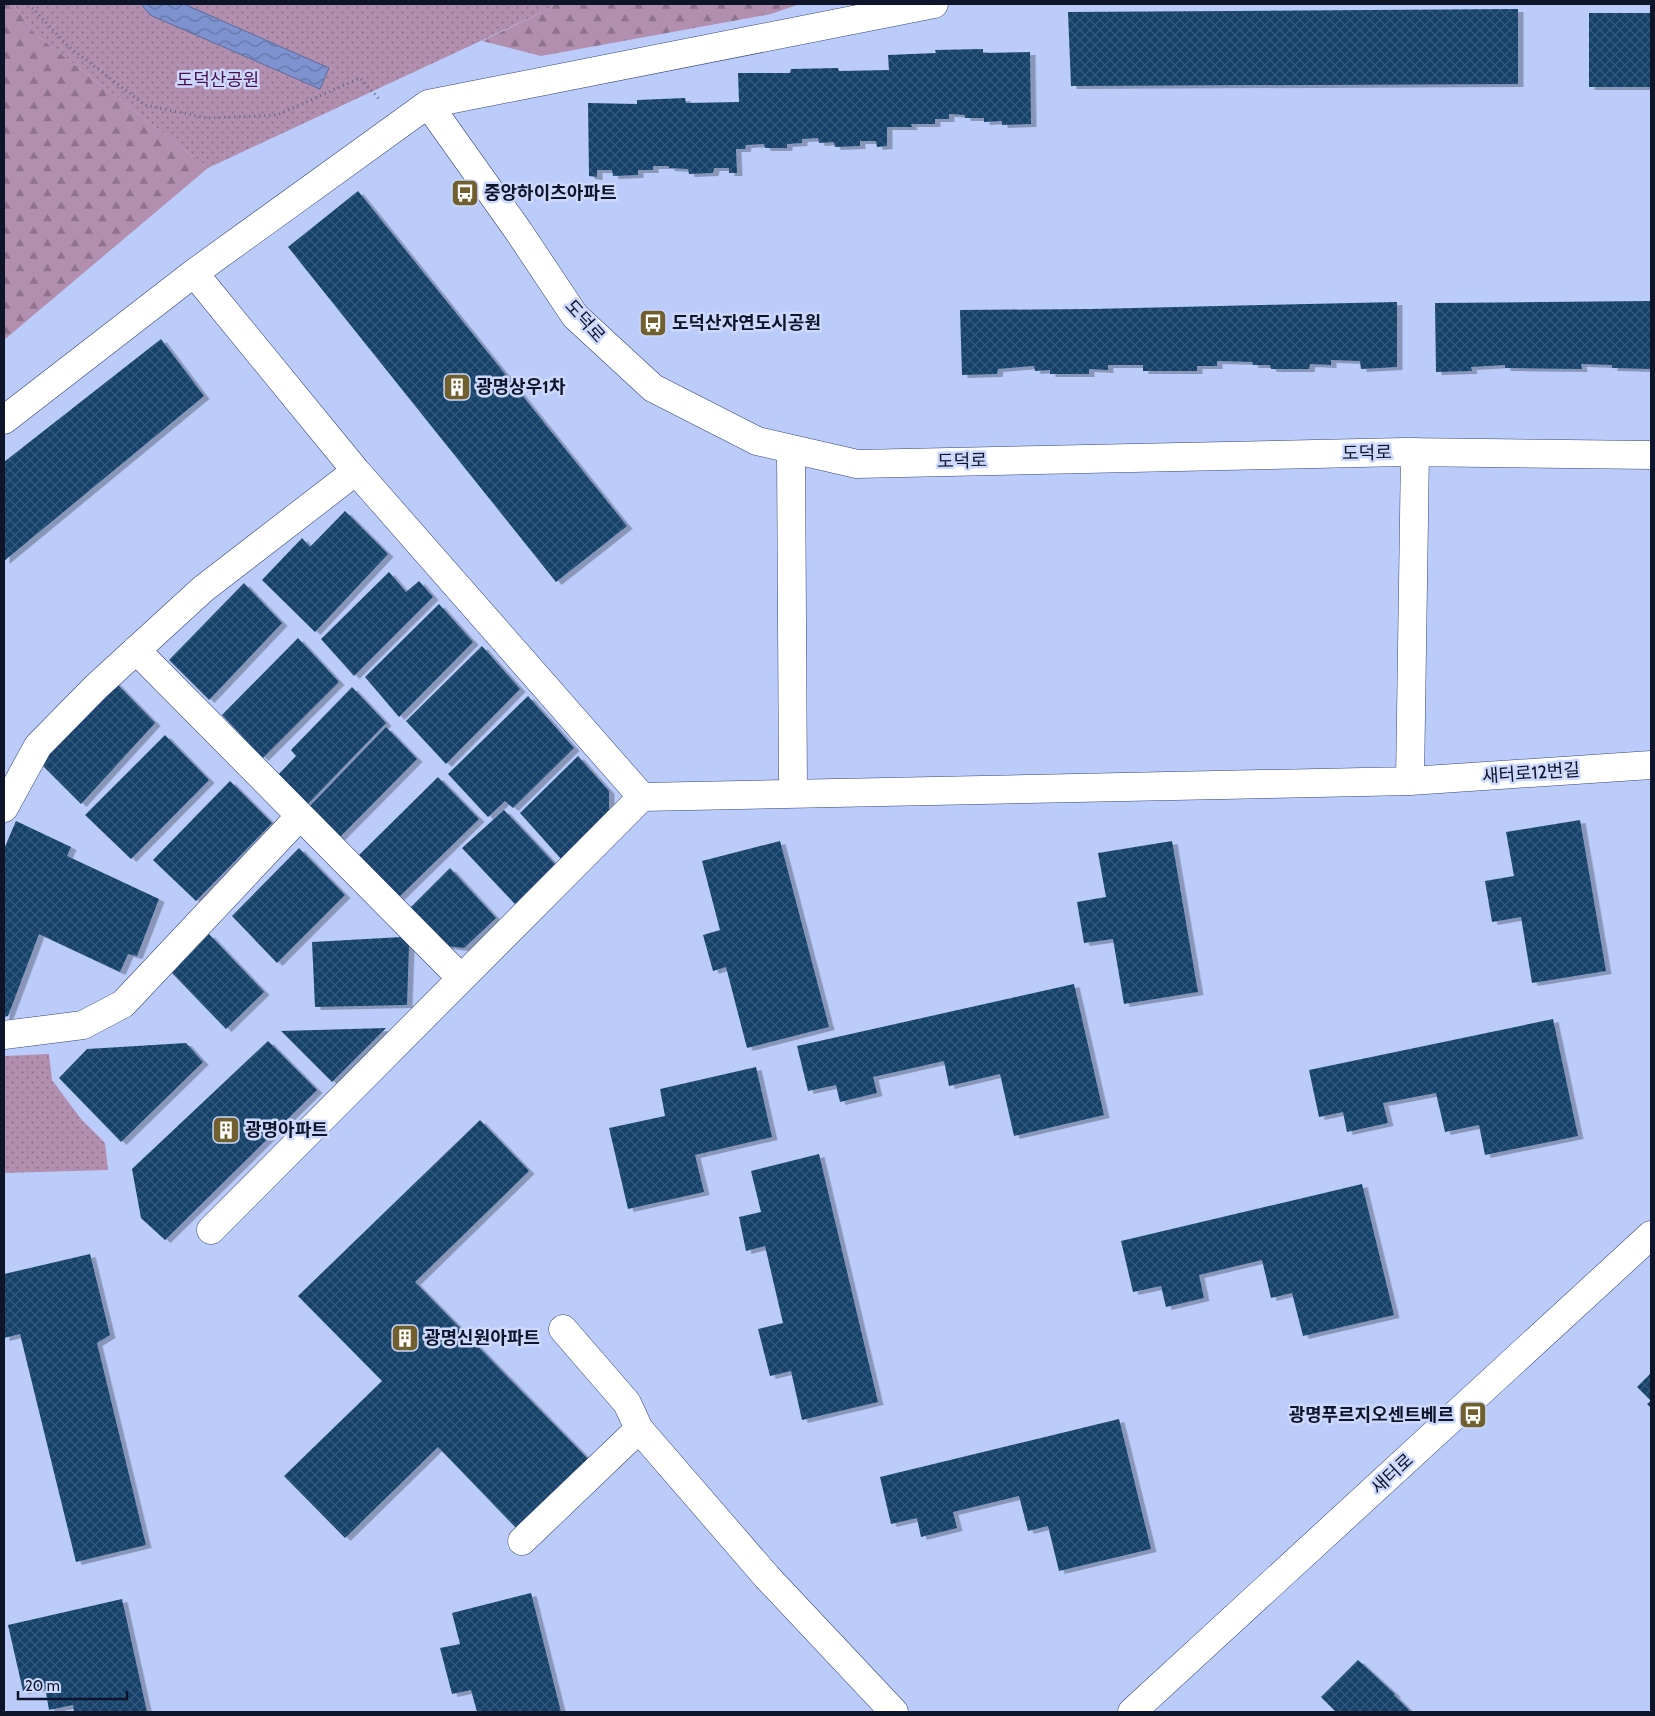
<svg xmlns="http://www.w3.org/2000/svg" width="1655" height="1716" font-family="Cabin,'Noto Sans KR',sans-serif">
  <style>
    .green { fill: url(#green-dots) }
    .forest { fill: url(#forest-firs) }
    .water { fill: url(#water-waves); stroke: #5c6c9c }
    .building { fill: url(#building-cross-hatch); filter: url(#shadow) }
    .lines { fill: none; stroke-linecap: round; stroke-linejoin: round }
    .minor-casing { stroke: #354576; stroke-width: 29 }
    .path { stroke: #5e698b; stroke-width: 3; stroke-dasharray: 1 4; stroke-linecap: butt }
    .minor { stroke: #fff; stroke-width: 28 }
    .labels { text-anchor: middle; stroke-width: 5; stroke-linejoin: round; paint-order: stroke }
    .park-label { font-size: 18px; fill: #4d0c4c; stroke: #ccd9fd }
    .poi-label { font-size: 18px; font-weight: bold; fill: #0e1429; stroke: #ccd9fd; text-anchor: start }
    .street-label { font-size: 18px; fill: #0e1429; stroke: #ccd9fd }
  </style>
  <defs>
    <pattern id="green-dots" width="8" height="8" patternUnits="userSpaceOnUse" patternTransform="scale(1.25)"><rect width="8" height="8" fill="#b28eaf"/><path d="M2 2h.1M6 6h.1" fill="none" stroke="#8f738e" stroke-width="1.8" stroke-linecap="round"/></pattern>
    <pattern id="forest-firs" width="22" height="20" patternUnits="userSpaceOnUse" patternTransform="scale(1.25)"><rect width="22" height="20" fill="#b28eaf"/><path d="M5 1l3.5 6h-7zM16 11l3.5 6h-7z" fill="#8f738e"/></pattern>
    <pattern id="water-waves" width="16" height="10" patternUnits="userSpaceOnUse" patternTransform="scale(1.25)"><rect width="16" height="10" fill="#7d92ce"/><path d="M0 5q4-4 8 0t8 0" fill="none" stroke="#6576a7"/></pattern>
    <pattern id="building-cross-hatch" width="8" height="8" patternUnits="userSpaceOnUse" patternTransform="scale(1.25)"><rect width="8" height="8" fill="#14426a"/><path d="M0 0l8 8M0 8l8-8" fill="none" stroke="#355a7b"/></pattern>
    <filter id="shadow"><feDropShadow dx="5.5" dy="3" stdDeviation="0" flood-color="#0004"/></filter>
  </defs>
  <rect width="100%" height="100%" fill="#bbccfb"/>
  <path class="green" d="M13 4H554L549 9 208 168 35 34Z
    M49 1054 52 1080 81 1119 105 1143 108 1170 4 1173V1056Z"/>
  <path class="forest" d="M4 4H13L35 34 208 168 4 340Z
    M554 4H800L771 14 541 56 482 41 549 9Z"/>
  <path class="water" d="M141 4H184L329 68 320 89 150 15Z"/>
  <path class="building" d="M1518 9V84L1071 86 1068 12Z
    M1589 13H1651V87H1589Z
    M983 49V53L1030 52 1031 124 1002 125V121L984 122V118H965V115L949 114V119H935V124H911L912 127H887V146L877 147 876 141H860V146L835 147 834 142 819 143 818 138 802 139V143L787 144V148H765L764 144 746 145 745 149H736L737 173H729V168H714L713 173 689 174 688 169 669 168V166H653V170H638V175L613 176 612 170H597V177L589 176 588 103 637 104V100L685 98 686 103 739 102 738 73H790L791 69 838 68 839 71 889 70 888 55 936 53 935 50Z
    M358 191 627 526 556 582 288 247Z
    M1651 301V369L1612 368V365L1581 364 1582 369 1505 368V365L1471 367 1472 371 1436 372 1435 303Z
    M1397 302V367L1361 369 1360 361 1331 360V365L1310 364 1309 369H1271L1270 365H1253L1252 362 1217 361V366H1197V371H1143V365H1108V370L1089 369V374H1050V370L1035 371 1034 366 998 369 997 374 962 375 960 310 1092 309Z
    M161 339 204 396 4 561V462Z
    M345 511 388 554 315 632 262 580 302 538 310 547Z
    M389 572 406 592 419 581 433 597 354 676 321 639Z
    M244 583 282 623 209 700 169 660Z
    M439 604 473 642 399 717 365 677Z
    M298 638 339 682 263 758 222 715Z
    M482 646 520 689 446 764 406 721Z
    M114 681 155 723 81 804 39 762Z
    M352 687 386 723 307 805 277 776 296 756 291 750Z
    M528 696 574 748 513 808 505 801 488 817 448 774Z
    M386 727 417 759 339 838 309 807Z
    M165 735 209 780 131 859 85 815Z
    M578 756 609 791V815L562 860 520 813Z
    M438 777 479 819 398 898 357 857Z
    M230 781 272 823 196 901 153 860Z
    M504 810 555 864 515 904 462 848Z
    M1580 820 1606 971 1532 983 1521 917 1492 922 1485 881 1514 876 1506 832Z
    M16 821 71 847 67 856 159 899 137 956 128 954 120 972 39 934 8 1016 4 1017V849Z
    M780 841 829 1027 747 1048 726 967 713 971 703 935 720 930 702 861Z
    M1172 841 1198 992 1124 1004 1113 939 1084 943 1077 902 1106 897 1098 853Z
    M299 848 345 895 277 963 232 916Z
    M450 868 496 918 464 948 445 946 409 909Z
    M209 934 264 992 226 1029 172 973Z
    M402 937 409 946 407 1005 315 1007 312 942Z
    M1074 984 1104 1115 1014 1136 1000 1074 949 1086 944 1061 873 1077 877 1093 840 1102 836 1085 808 1091 797 1046Z
    M1553 1019 1578 1136 1485 1155 1479 1125 1445 1132 1436 1093 1383 1103 1388 1123 1347 1132 1343 1112 1319 1117 1309 1070Z
    M386 1028 332 1082 281 1031Z
    M268 1041 317 1090 165 1240 141 1218 132 1169Z
    M186 1043 203 1062 121 1142 59 1078 87 1049Z
    M756 1067 772 1137 695 1155 704 1192 628 1209 609 1128 665 1116 660 1089Z
    M480 1120 529 1171 415 1282 589 1460 517 1529 438 1447 345 1538 284 1476 382 1381 298 1296Z
    M819 1154 878 1402 802 1420 791 1371 770 1376 758 1329 783 1323 765 1246 746 1251 739 1217 761 1212 751 1171Z
    M1362 1184 1394 1315 1303 1336 1292 1293 1271 1298 1262 1260 1199 1275 1204 1298 1166 1307 1161 1286 1133 1292 1121 1241Z
    M90 1254 110 1335 97 1343 146 1545 76 1562 20 1334 4 1338V1274Z
    M1651 1373V1408L1647 1404 1651 1401 1637 1387Z
    M1119 1419 1151 1549 1059 1571 1048 1526 1028 1531 1019 1496 953 1512 957 1528 921 1537 917 1518 891 1524 880 1477Z
    M531 1593 561 1712H477L471 1690 452 1694 440 1648 460 1644 452 1613Z
    M122 1599 147 1712H74L73 1705 49 1710 45 1687 23 1691 8 1625Z
    M1358 1660 1395 1694 1394 1695 1411 1712H1333L1335 1711 1321 1697Z"/>
  <g class="lines">
    <g class="minor-casing">
      <path id="minor" d="M934 4 428 104 194 273 356 471 642 797 1410 781 1651 765
        M428 104 519 232 575 316 653 388 757 441 857 464 1404 452 1651 455
        M4 420 194 273
        M791 449 793 794
        M136 650 461 978
        M1410 781 1415 452
        M4 808 38 746 96 687 203 589 356 471
        M4 1035 83 1025 123 1004 300 816
        M211 1230 642 797
        M563 1329 627 1403 639 1429 767 1577 894 1712
        M522 1541 639 1429
        M1132 1712 1651 1235"/>
    </g>
    <path class="path" d="M29 4 68 46 145 105 207 118 277 115 360 78 379 99"/>
    <use href="#minor" class="minor"/>
  </g>
  <defs>
    <g id="bus-square" transform="scale(1.4375)"><rect x="-9" y="-9" width="18" height="18" rx="4" fill="#715f2d" stroke="#ccd9fd"/><path d="M-5-6H5V4H4V6H2V4H-2V6H-4V4H-5ZM-3.5-4V0h7V-4ZM-3.5 1.2v1.5H-2V1.2ZM2 1.2v1.5H3.5V1.2Z" fill="#fff"/></g>
    <g id="building-square" transform="scale(1.4375)"><rect x="-9" y="-9" width="18" height="18" rx="4" fill="#715f2d" stroke="#ccd9fd"/><path d="M-4-6H4V6H1V3H-1V6H-4ZM-2.5-4.3h1.7v1.8h-1.7ZM.8-4.3h1.7v1.8H.8ZM-2.5-1h1.7V.8h-1.7ZM.8-1h1.7V.8H.8Z" fill="#fff"/></g>
  </defs>
  <g fill-rule="evenodd">
    <use href="#bus-square" x="465" y="193"/>
    <use href="#bus-square" x="653" y="323"/>
    <use href="#building-square" x="457" y="387"/>
    <use href="#building-square" x="226" y="1130"/>
    <use href="#building-square" x="405" y="1338"/>
    <use href="#bus-square" x="1473" y="1415"/>
  </g>
  <g class="labels">
    <g class="park-label">
      <text x="218" y="86">도덕산공원</text>
    </g>
    <g class="poi-label">
      <text x="484" y="199">중앙하이츠아파트</text>
      <text x="672" y="329">도덕산자연도시공원</text>
      <text x="476" y="393">광명상우1차</text>
      <text x="245" y="1136">광명아파트</text>
      <text x="424" y="1344">광명신원아파트</text>
      <text x="1454" y="1421" text-anchor="end">광명푸르지오센트베르</text>
    </g>
    <g class="street-label">
      <text transform="translate(585 321) rotate(48)" y="6">도덕로</text>
      <text transform="translate(1367 453) rotate(-1)" y="6">도덕로</text>
      <text transform="translate(962 461) rotate(-1)" y="6">도덕로</text>
      <text transform="translate(1531 773) rotate(-4)" y="6">새터로12번길</text>
      <text transform="translate(1392 1474) rotate(-43)" y="6">새터로</text>
    </g>
  </g>
  <rect width="1655" height="1716" fill="none" stroke="#0e1429" stroke-width="10"/>
  <path d="M18 1691v8h109v-8" fill="none" stroke="#0e1429" stroke-width="2.5"/>
  <text x="25" y="1691" font-size="15" fill="#0e1429" stroke="#ccd9fd" stroke-width="4" paint-order="stroke">20 m</text>
</svg>
